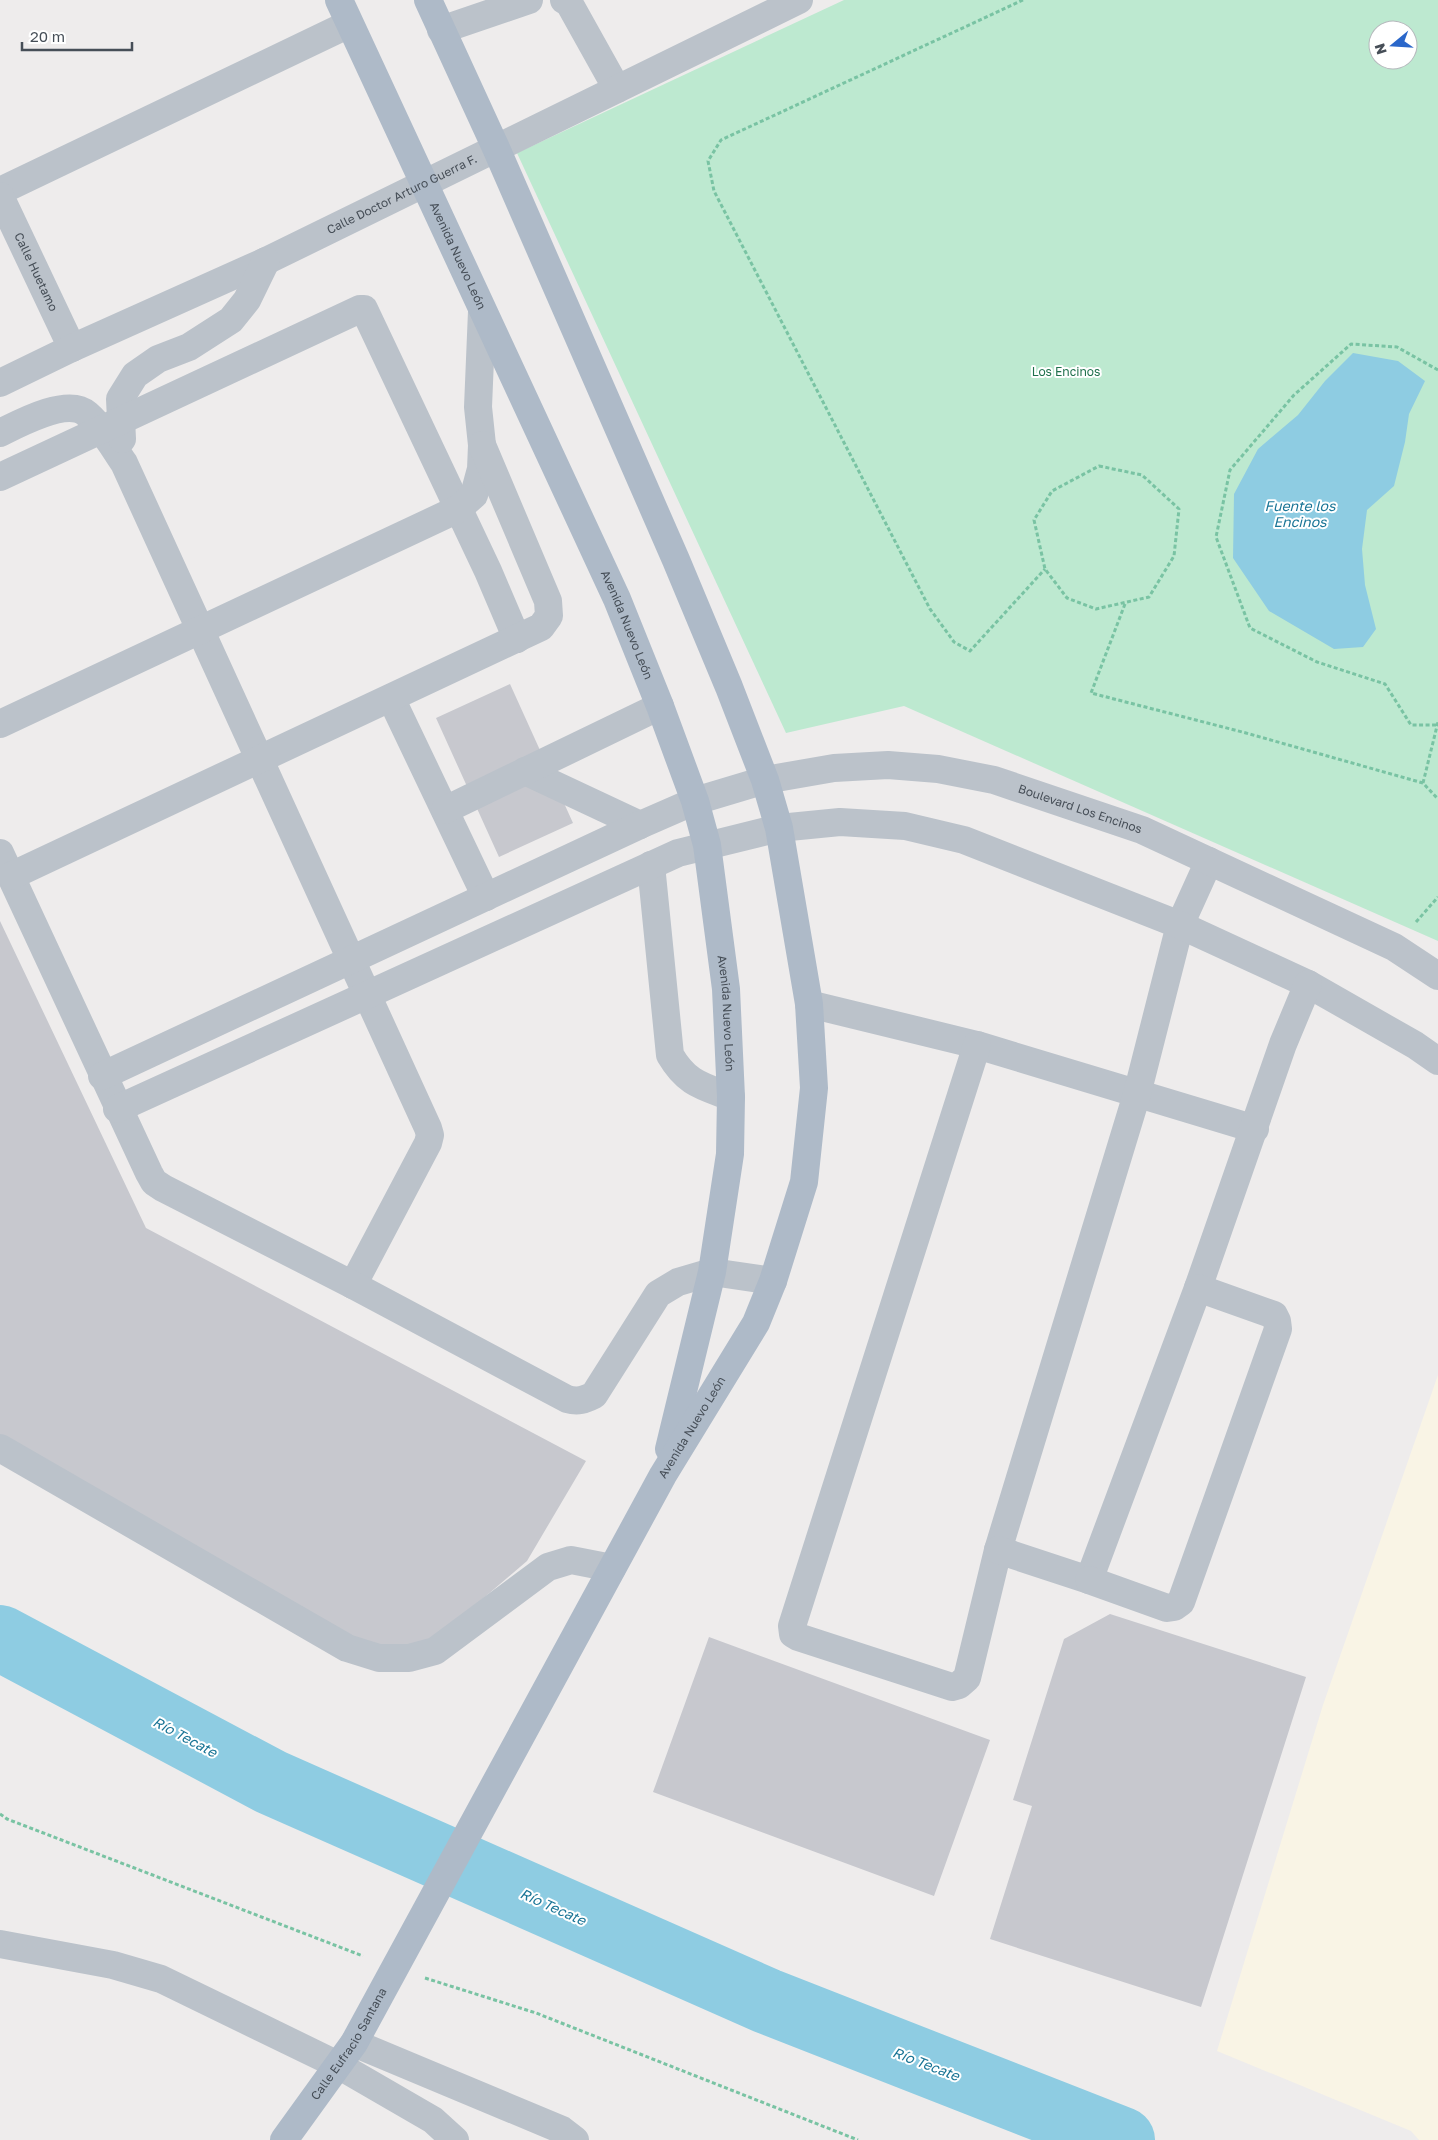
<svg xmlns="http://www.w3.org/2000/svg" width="1438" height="2140" font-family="'Golos Text',sans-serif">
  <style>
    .commercial { fill: #f9f4e5 }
    .green { fill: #bde9d0; fill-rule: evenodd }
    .water { fill: #8ecce2 }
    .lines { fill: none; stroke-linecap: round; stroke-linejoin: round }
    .river { stroke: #8ecce2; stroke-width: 66 }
    .building { fill: #c7c8ce }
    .path { stroke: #79c3a3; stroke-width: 3; stroke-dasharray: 4 2.5; stroke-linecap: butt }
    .minor { stroke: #bbc2ca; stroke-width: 28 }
    .major { stroke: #aebac8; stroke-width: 28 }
    .labels { text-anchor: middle; stroke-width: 4; stroke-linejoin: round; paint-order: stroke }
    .street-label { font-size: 12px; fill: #464e57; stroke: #fff }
    .park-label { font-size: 12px; fill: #1f704c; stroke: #fff }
    .water-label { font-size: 14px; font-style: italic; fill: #1a7596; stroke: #fff }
  </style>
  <rect width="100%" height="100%" fill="#eeecec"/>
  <path class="commercial" d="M1438 1375V2140H1419L1411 2131 1217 2051 1323 1705Z"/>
  <path class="green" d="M844 0H1438V941L904 706 786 733 517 153ZM1378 30H1408V60H1378Z"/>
  <path class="water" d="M1353 353 1398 361 1425 381 1409 414 1405 442 1394 486 1367 510 1362 549 1365 585 1376 629 1363 647 1334 649 1269 611 1233 558 1234 494 1258 449 1298 415 1325 381Z"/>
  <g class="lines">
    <path class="river" d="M0 1638 271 1782 767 2001 1122 2140"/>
  </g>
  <path class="building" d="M510 684 573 823 499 857 436 718Z
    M0 921 146 1228 586 1461 527 1561 426 1647 362 1648 0 1441Z
    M1110 1614 1306 1677 1201 2007 990 1939 1032 1806 1013 1800 1064 1639Z
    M709 1637 990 1740 934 1896 653 1792Z"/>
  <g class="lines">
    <path class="path" d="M1023 0 721 140 708 161 714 191 930 609 954 642 970 651 1045 569
      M1438 370 1397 347 1351 344 1294 395 1230 470 1216 537 1250 628 1317 662 1385 684 1411 725H1438
      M1099 466 1142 475 1179 509 1174 556 1149 597 1096 609 1067 598 1045 569 1034 520 1052 491Z
      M1125 604 1091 693 1246 733 1423 783 1438 799
      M1423 783 1438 722
      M1416 922 1438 897
      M0 1814 7 1819 363 1956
      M425 1978 536 2013 858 2140"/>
    <g class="minor">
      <path d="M564 0 569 3 617 89"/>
      <path d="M441 30 529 0"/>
      <path d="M0 191 349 24"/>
      <path id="s1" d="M0 196 72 348"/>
      <path id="s2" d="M0 383 72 348 266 261 799 0"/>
      <path d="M0 433C20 423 68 397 87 414 102 427 113 447 124 463L428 1128 430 1135 428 1143 353 1285"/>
      <path d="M122 439 120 399 135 375 158 359 189 347 231 320 247 300 266 261"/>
      <path d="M0 477 360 309H364L488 571 517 639"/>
      <path d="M391 698 486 897"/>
      <path d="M0 724 458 509 474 495 481 469 482 445 478 407 482 311"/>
      <path d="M525 771 640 825"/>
      <path d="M445 810 660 706"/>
      <path d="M0 853 149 1173 154 1182 163 1188 353 1285 567 1399C578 1402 584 1400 594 1395L658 1294 678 1282 712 1272 773 1281"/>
      <path d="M651 865 670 1055C687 1084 702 1086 731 1097"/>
      <path d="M11 876 541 627 549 616 548 601 482 445"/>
      <path d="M809 1004 977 1045 1255 1129"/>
      <path d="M977 1045 792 1626 793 1634 798 1637 952 1687 959 1685 967 1678 998 1550 1137 1094 1180 925 1209 861"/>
      <path id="s3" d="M102 1076 640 825 695 801 765 780 834 768 888 765 938 769 994 780 1142 830 1394 947 1438 976"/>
      <path d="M117 1109 678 853 779 828 840 822 905 826 964 840 1180 925 1308 984 1415 1045 1438 1061"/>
      <path d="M0 1448 347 1648 379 1658H409L435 1651 548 1567 571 1560 612 1568"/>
      <path d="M998 1550 1089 1580 1198 1288 1283 1044 1308 984"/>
      <path d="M1089 1580 1167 1608 1174 1607 1181 1602 1278 1329 1277 1321 1274 1315 1198 1288"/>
      <path d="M0 1944 113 1965 161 1979 338 2065 433 2120 455 2140"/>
      <path d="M354 2043 562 2130 575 2140"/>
    </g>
    <g class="major">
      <path id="s4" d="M339 0 617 599 660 706 695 801 707 845 726 989 731 1097 730 1154 712 1272 669 1449"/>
      <path id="s5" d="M284 2140 354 2043 663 1475 756 1323 773 1281 804 1182 814 1088 809 1004 779 828 765 780 729 687 676 560 496 148 428 0"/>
    </g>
  </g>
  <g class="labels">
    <g class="street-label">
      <text dy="4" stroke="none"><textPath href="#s2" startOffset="444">Calle Doctor Arturo Guerra F.</textPath></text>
      <text dy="4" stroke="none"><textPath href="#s4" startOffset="282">Avenida Nuevo León</textPath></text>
      <text dy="4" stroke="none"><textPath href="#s1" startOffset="84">Calle Huetamo</textPath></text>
      <text dy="4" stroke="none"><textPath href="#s4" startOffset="688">Avenida Nuevo León</textPath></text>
      <text dy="4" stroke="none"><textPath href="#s3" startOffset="1049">Boulevard Los Encinos</textPath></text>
      <text dy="4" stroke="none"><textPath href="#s4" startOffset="1092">Avenida Nuevo León</textPath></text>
      <text dy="4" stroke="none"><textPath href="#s5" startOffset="822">Avenida Nuevo León</textPath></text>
      <text dy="4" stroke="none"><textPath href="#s5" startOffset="116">Calle Eufracio Santana</textPath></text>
    </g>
    <g class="park-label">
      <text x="1066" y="376">Los Encinos</text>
    </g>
    <g class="water-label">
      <text x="1300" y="511">Fuente los<tspan x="1300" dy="16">Encinos</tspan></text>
      <text transform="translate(185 1737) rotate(28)" y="5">Río Tecate</text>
      <text transform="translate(553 1907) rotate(24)" y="5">Río Tecate</text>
      <text transform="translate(926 2064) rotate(21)" y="5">Río Tecate</text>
    </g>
  </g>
  <g transform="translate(1393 45) rotate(252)"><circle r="24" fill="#ffffff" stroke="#b5b8bc"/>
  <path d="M0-4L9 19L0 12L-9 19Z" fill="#2a67ca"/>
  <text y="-8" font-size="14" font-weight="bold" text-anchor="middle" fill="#464e57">N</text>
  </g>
  <path d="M22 42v8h110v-8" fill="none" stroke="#464e57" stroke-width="2.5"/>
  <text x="30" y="42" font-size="15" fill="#464e57" stroke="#ffffff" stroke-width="4" paint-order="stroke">20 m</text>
</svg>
